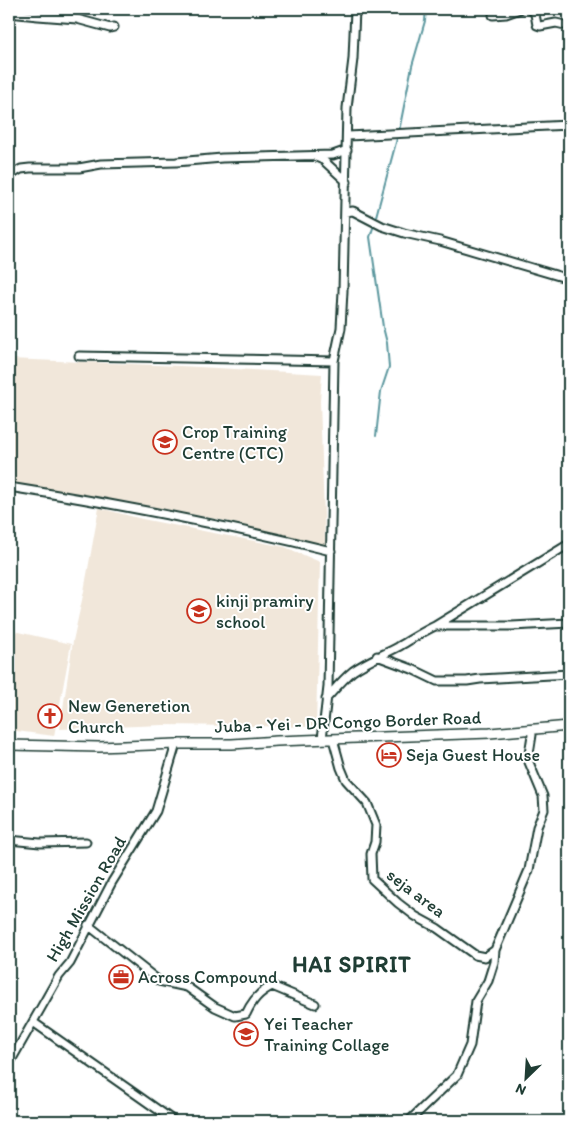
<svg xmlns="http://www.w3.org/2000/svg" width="578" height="1130" font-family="Itim,sans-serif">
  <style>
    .built { fill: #f1e7da }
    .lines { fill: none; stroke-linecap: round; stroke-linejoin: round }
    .stream { stroke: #5d989f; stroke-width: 2 }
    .minor-casing { stroke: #1f3d34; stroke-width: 11 }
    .major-casing { stroke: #1f3d34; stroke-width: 12 }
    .minor { stroke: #fff; stroke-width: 7 }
    .major { stroke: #fff; stroke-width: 9 }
    .labels { text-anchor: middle; stroke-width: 4; stroke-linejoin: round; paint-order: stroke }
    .poi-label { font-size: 18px; fill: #1f3d34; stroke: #fff; text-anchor: start }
    .street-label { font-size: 18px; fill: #1f3d34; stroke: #fff }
    .district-label { font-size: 22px; font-weight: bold; letter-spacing: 1px; fill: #1f3d34; stroke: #fff }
  </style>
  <rect width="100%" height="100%" fill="#fff"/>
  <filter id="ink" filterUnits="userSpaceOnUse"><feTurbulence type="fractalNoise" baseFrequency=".02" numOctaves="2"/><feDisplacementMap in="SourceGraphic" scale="10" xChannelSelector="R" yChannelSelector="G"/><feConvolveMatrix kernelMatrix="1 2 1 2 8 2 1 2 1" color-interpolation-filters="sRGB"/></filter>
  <g filter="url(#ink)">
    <path class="built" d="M9 359 180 366 322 374 320 401 325 545 221 520 129 502 9 483Z
      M99 508 142 519 285 547 320 562 316 727 163 725 60 729 73 641 84 591Z
      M9 630 71 644 54 736 9 730Z"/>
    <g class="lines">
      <path class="stream" d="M399 131 412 66 425 21 426 9
        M375 220 398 135
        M374 225 370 237 383 327 387 343 389 367 381 391 376 436"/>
      <g class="minor-casing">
        <path id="minor" d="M531 9 535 14 537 25 540 26 556 23 569 26
          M9 13 38 16 77 19 110 28 114 27
          M493 15 506 14 520 9
          M348 136 569 125
          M316 157 323 160 347 182
          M9 176 21 169 30 168H79L101 164 176 162 222 158 333 155 347 150
          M345 212 353 211 382 226 404 233 440 241 569 279
          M79 356 334 361
          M9 487C117 504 225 525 331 551
          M435 626H512L569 623
          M377 656 412 669 437 681H467L480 679 569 674
          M326 699C335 689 343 679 353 671 367 661 383 655 398 647 410 640 422 632 435 626L569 544
          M322 739 328 687 334 361 341 328 343 291 347 108 353 59 355 9
          M333 739 341 768 346 780 367 803 376 825 375 842 371 854 372 879 398 903 415 916 437 928 475 955 485 957 495 950
          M9 840 40 843 86 842
          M88 925 159 981 187 987 215 1007 235 1016 246 1014C252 1001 259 992 272 986L315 1004
          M33 1022 174 1121
          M9 1064 59 976 70 963 112 882 156 811 176 744
          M409 1121 457 1075 470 1045 476 1001 488 981 494 962 495 950 529 870 537 827 544 810 543 796 528 760 532 735 531 730"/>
      </g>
      <g class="major-casing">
        <path id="major" d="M9 745 99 747 176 744H232L277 741 490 733 569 726"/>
      </g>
      <use href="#minor" class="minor"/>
      <use href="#major" class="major"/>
    </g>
  </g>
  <defs>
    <g id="university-ring" transform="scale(1.25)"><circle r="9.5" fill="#fff" stroke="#c8321e" stroke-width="1.5"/><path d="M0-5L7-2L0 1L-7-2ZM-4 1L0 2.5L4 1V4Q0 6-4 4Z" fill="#c8321e"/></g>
    <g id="school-ring" transform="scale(1.25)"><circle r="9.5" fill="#fff" stroke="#c8321e" stroke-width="1.5"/><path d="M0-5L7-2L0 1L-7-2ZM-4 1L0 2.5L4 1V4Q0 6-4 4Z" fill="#c8321e"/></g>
    <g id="church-ring" transform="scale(1.25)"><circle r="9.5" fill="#fff" stroke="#c8321e" stroke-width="1.5"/><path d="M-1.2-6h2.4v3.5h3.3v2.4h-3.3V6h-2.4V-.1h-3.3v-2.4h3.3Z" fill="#c8321e"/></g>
    <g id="hotel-ring" transform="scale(1.25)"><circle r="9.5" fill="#fff" stroke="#c8321e" stroke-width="1.5"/><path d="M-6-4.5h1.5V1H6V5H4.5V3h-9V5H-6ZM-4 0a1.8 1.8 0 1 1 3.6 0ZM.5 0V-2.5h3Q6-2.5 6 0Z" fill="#c8321e"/></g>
    <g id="office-ring" transform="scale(1.25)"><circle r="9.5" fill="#fff" stroke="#c8321e" stroke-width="1.5"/><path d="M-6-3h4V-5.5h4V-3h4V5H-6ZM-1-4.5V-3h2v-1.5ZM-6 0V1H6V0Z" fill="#c8321e"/></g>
  </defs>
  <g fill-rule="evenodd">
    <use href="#university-ring" x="165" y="442"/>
    <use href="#school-ring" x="199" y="611"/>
    <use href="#church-ring" x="50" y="716"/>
    <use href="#hotel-ring" x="389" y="755"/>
    <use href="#office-ring" x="121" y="977"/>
    <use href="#university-ring" x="246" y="1034"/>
  </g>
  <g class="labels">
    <g class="poi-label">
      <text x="182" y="438">Crop Training<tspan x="182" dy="21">Centre (CTC)</tspan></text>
      <text x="216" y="607">kinji pramiry<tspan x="216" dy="21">school</tspan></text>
      <text x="68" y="712">New Generetion<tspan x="68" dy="21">Church</tspan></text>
      <text x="406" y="761">Seja Guest House</text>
      <text x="138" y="983">Across Compound</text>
      <text x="264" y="1030">Yei Teacher<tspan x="264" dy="21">Training Collage</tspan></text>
    </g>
    <g class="street-label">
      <text transform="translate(348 722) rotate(-2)" y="6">Juba - Yei - DR Congo Border Road</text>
      <text transform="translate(416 893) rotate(37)" y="6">seja area</text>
      <text transform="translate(86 899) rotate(-60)" y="6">High Mission Road</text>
    </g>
    <g class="district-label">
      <text x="352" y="972">HAI SPIRIT</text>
    </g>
  </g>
  <rect width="578" height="1130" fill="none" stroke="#fff" stroke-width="30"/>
  <rect x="15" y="15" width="548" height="1100" fill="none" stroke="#1f3d34" stroke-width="2" filter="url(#ink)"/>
  <g transform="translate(526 1078) rotate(205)" stroke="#ffffff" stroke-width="4" paint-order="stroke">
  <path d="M0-4L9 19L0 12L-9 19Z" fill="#1f3d34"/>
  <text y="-8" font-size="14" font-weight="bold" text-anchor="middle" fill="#1f3d34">N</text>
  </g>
</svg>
